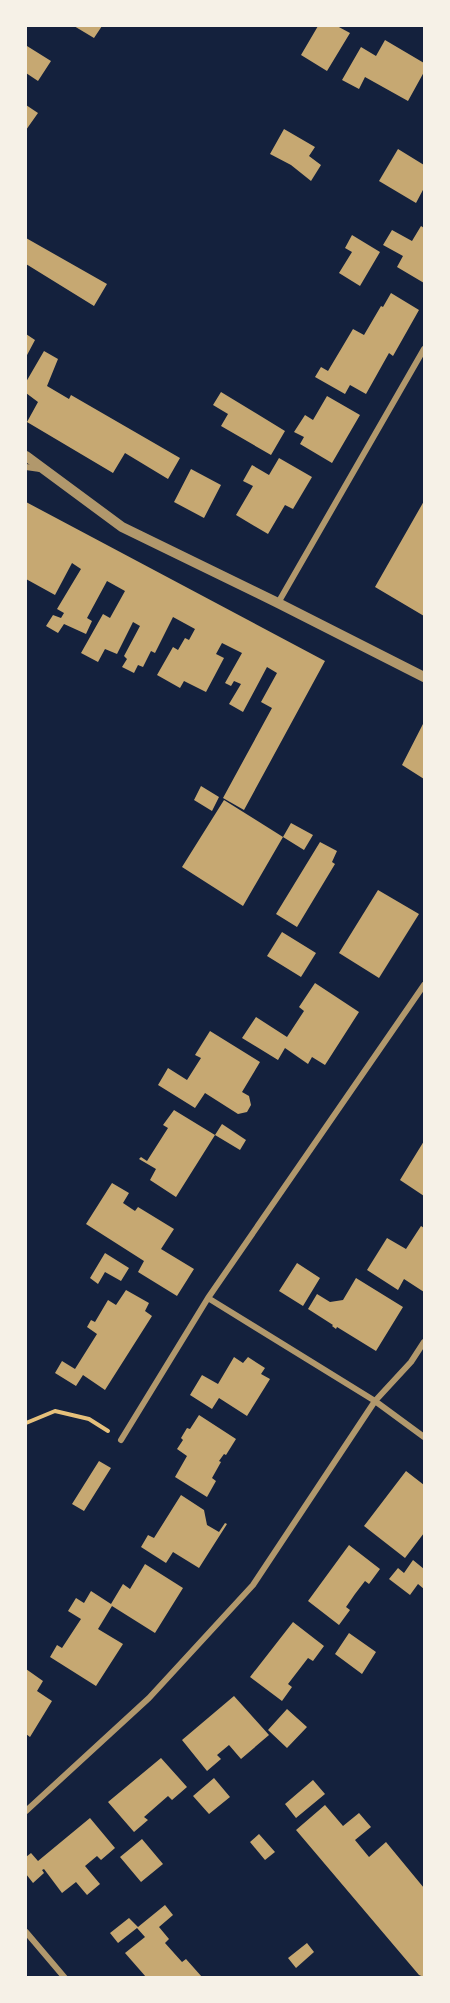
<svg xmlns="http://www.w3.org/2000/svg" width="450" height="2003" font-family="Karla,sans-serif">
  <style>
    .building { fill: #c6a872 }
    .lines { fill: none; stroke-linecap: round; stroke-linejoin: round }
    .path { stroke: #e5c07b; stroke-width: 4 }
    .minor { stroke: #b1986c; stroke-width: 6 }
    .tertiary { stroke: #b1986c; stroke-width: 10 }
  </style>
  <rect width="100%" height="100%" fill="#14213d"/>
  <path class="building" d="M74 26H102L94 38Z
    M318 26H337L350 33 327 71 301 55Z
    M385 40 424 63V72L408 101 365 77 359 89 342 80 361 47 376 56Z
    M27 46 51 61 38 81 26 73V49Z
    M26 105 38 113 26 130Z
    M284 129 315 147 309 156 321 165 311 181 291 165 270 154Z
    M398 149 424 165V188L416 203 379 181Z
    M421 226 424 228V283L397 267 403 256 383 245 392 230 412 241Z
    M352 235 380 252 360 286 339 273 352 252 345 248Z
    M26 238 107 284 94 306 26 264Z
    M391 293 419 310 393 356 389 353 366 394 350 385 345 394 315 377 321 367 328 371 353 329 364 335 381 306 383 307Z
    M26 334 35 340 26 357Z
    M44 351 58 359 47 386 69 399 71 395 180 458 168 479 125 453 113 473 27 422 38 402 26 393V382Z
    M221 392 285 431 271 455 221 426 228 414 213 405Z
    M327 396 360 415 332 463 300 444 304 437 294 432 305 415 313 420Z
    M279 458 312 477 293 509 285 505 268 534 236 515 253 486 243 481 252 465 269 475Z
    M191 469 221 485 204 518 174 502Z
    M424 501V616L375 587Z
    M26 502 325 661 244 810 223 798 272 708 261 702 277 673 267 667 243 712 229 704 241 684 234 681 231 686 225 683 242 653 222 643 216 654 224 658 206 692 184 681 180 688 157 675 173 647 178 650 185 638 189 640 195 629 173 617 155 653 151 651 143 667 138 665 134 673 122 667 127 659 124 656 140 626 133 622 117 654 105 649 98 662 81 653 103 614 110 618 125 591 107 581 87 618 92 621 86 634 64 624 58 633 46 626 53 615 61 618 64 613 57 609 81 569 72 563 55 595 26 579Z
    M424 722V779L402 765Z
    M201 786 219 797 212 811 194 800Z
    M224 800 283 837 243 906 182 867Z
    M291 823 313 835 304 850 283 837Z
    M320 842 337 851 332 862 335 864 297 927 276 914Z
    M378 890 419 914 379 978 339 953Z
    M282 932 316 953 301 977 267 956Z
    M315 983 359 1012 325 1065 312 1057 308 1064 285 1048 278 1060 242 1038 256 1017 287 1037 304 1011 299 1007Z
    M210 1031 260 1062 242 1092 249 1096 251 1105 247 1112 238 1114 205 1093 195 1108 158 1085 168 1068 187 1080 201 1058 195 1055Z
    M174 1110 215 1135 222 1124 246 1140 240 1150 215 1135 176 1197 150 1180 156 1169 139 1159 141 1157 147 1161 168 1128 163 1125Z
    M424 1141V1196L400 1180Z
    M112 1183 129 1193 123 1203 135 1211 138 1207 174 1229 161 1249 194 1269 177 1296 138 1272 144 1261 86 1224Z
    M421 1226 424 1228V1292L404 1279 398 1290 367 1270 387 1238 406 1249Z
    M105 1253 129 1268 121 1281 105 1272 98 1284 90 1278Z
    M297 1263 320 1278 303 1306 279 1291Z
    M356 1278 403 1307 376 1351 337 1327 336 1329 332 1326 333 1325 308 1309 317 1294 330 1302 343 1300Z
    M126 1290 149 1303 145 1311 152 1316 105 1390 83 1375 76 1386 55 1373 62 1361 75 1369 97 1334 87 1327 91 1320 95 1322 108 1300 116 1305Z
    M234 1357 243 1363 248 1357 265 1368 261 1374 270 1379 247 1416 219 1398 212 1409 190 1395 202 1375 218 1384Z
    M199 1415 236 1439 226 1455 224 1454 219 1461 221 1462 212 1478 216 1481 207 1497 175 1477 187 1456 177 1449 183 1440 181 1438 187 1428 190 1429Z
    M99 1461 111 1468 84 1511 72 1504Z
    M406 1471 424 1485V1533L405 1558 364 1526Z
    M181 1495 204 1510 207 1525 219 1532 225 1523 227 1524 199 1568 173 1552 166 1563 141 1547 148 1535 154 1538Z
    M349 1545 380 1569 369 1584 365 1581 355 1594 346 1607 350 1610 339 1625 308 1601Z
    M413 1560 424 1569V1589L418 1584 410 1595 389 1579 398 1568 404 1573Z
    M145 1564 183 1588 155 1633 112 1606 98 1629 123 1644 96 1686 50 1657 57 1645 62 1648 81 1619 68 1611 76 1598 84 1603 91 1591 111 1604 123 1584 130 1589Z
    M293 1622 324 1646 313 1661 308 1658 288 1684 292 1687 282 1701 250 1677Z
    M349 1633 376 1652 362 1674 335 1654Z
    M26 1669 43 1681 37 1691 52 1701 30 1737 26 1734Z
    M234 1696 269 1735 241 1759 229 1745 217 1755 221 1759 207 1771 182 1740Z
    M287 1709 307 1727 287 1748 268 1730Z
    M161 1758 187 1787 172 1800 168 1796 144 1817 148 1820 134 1832 108 1802Z
    M214 1778 230 1797 209 1814 193 1796Z
    M313 1780 325 1794 296 1818 285 1804Z
    M325 1805 343 1826 359 1813 371 1827 355 1840 369 1857 386 1842 424 1888V1977L419 1975 296 1830Z
    M90 1818 115 1848 101 1860 97 1856 85 1866 100 1884 87 1895 76 1882 62 1893 44 1869 42 1870 44 1873 33 1883 26 1874V1857L31 1853 38 1861Z
    M259 1834 275 1852 265 1860 250 1842Z
    M142 1839 163 1864 141 1882 120 1857Z
    M165 1905 173 1915 159 1927 169 1939 165 1943 182 1962 186 1959 202 1977H146L125 1953 145 1937 137 1928 118 1943 110 1933 129 1918 138 1927Z
    M307 1943 314 1952 296 1968 288 1958Z"/>
  <g class="lines">
    <path class="path" d="M26 1423 55 1411 89 1419 108 1431"/>
    <path class="minor" d="M26 467 40 469
      M278 603 424 349
      M208 1298 375 1401 424 1437
      M121 1440 208 1298 424 985
      M26 1811 149 1698 253 1585 375 1401 411 1362 424 1342
      M26 1932 65 1978"/>
    <path class="tertiary" d="M26 456 122 527 278 603 424 677"/>
  </g>
  <rect width="450" height="2003" fill="none" stroke="#f6f1e7" stroke-width="54"/>
</svg>
